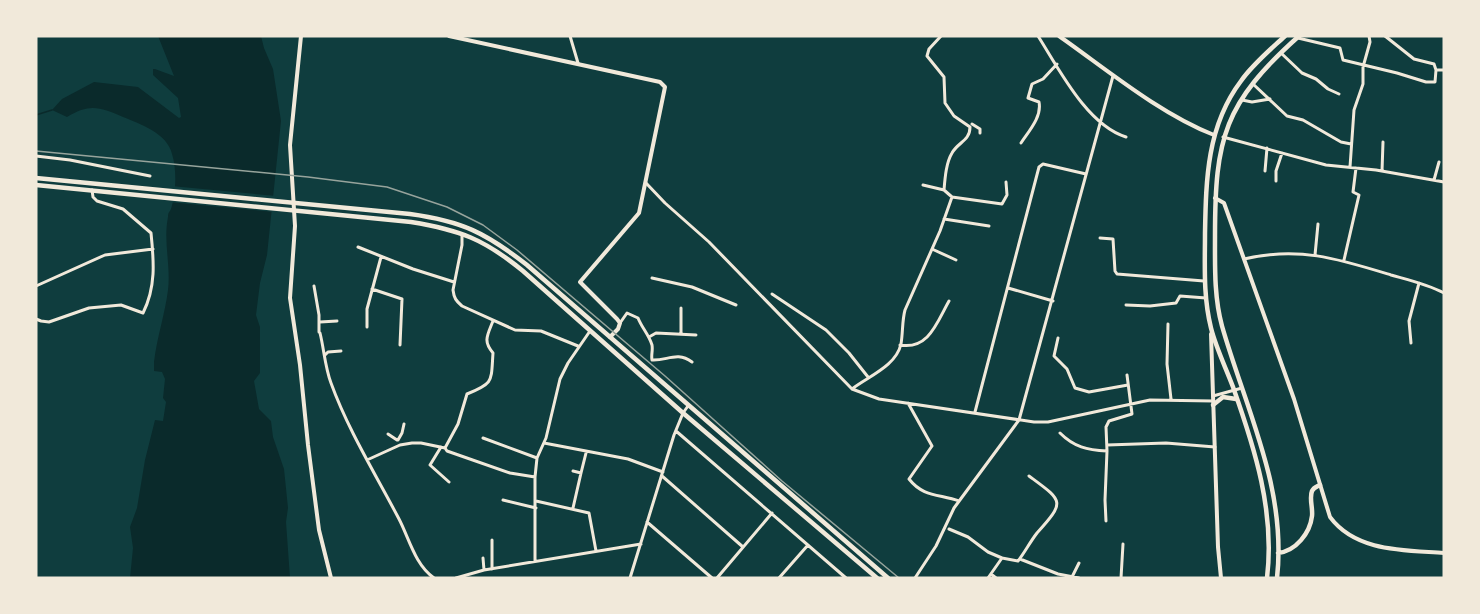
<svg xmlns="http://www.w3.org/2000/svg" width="1480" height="614" font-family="'Asap Condensed',sans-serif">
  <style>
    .water { fill: #0a2a2b }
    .pier { fill: #0f3d3e }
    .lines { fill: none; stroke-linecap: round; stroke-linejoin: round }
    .stream { stroke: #0a2a2b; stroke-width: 1.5 }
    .minor { stroke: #f1e9da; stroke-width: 3 }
    .tertiary { stroke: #f1e9da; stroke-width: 4 }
    .primary { stroke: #f1e9da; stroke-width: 4.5 }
    .trunk { stroke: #f1e9da; stroke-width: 4.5 }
    .rail { stroke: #97a49c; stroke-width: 1.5 }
  </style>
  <rect width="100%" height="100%" fill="#0f3d3e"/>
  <path class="water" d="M158 36H261L264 48 273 69 281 121 267 255 260 283 256 315 260 327V373L254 381 259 409 271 421 273 437 284 469 288 508 286 522 290 578H130L133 548 130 527 137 508 145 460 155 420 163 421 166 402 163 398 165 379 162 372 154 371V362C157 337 165 314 168 290 171 265 163 242 168 217 168 212 169 213 171 209 176 194 177 169 172 154 167 133 140 124 123 117 100 107 90 103 67 117L52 110 62 99 94 82 138 87 179 118 181 117 178 98 153 75V69H155L174 76Z"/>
  <path class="pier" d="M171 186 276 196 274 212 169 202Z"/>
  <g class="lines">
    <path class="stream" d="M36 115 52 110"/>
    <path class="minor" d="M570 36 578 63
      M941 36 929 49 927 56 944 77 945 103 954 116 970 127C970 141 958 142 952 153 946 163 945 178 944 190
      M1038 36C1059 69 1087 125 1126 137
      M1385 36 1414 59 1434 64 1436 70H1444
      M1298 38 1340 48 1343 60 1397 73 1426 82H1435L1436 70
      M1281 53 1302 73 1316 79 1328 89 1339 94
      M1253 84 1287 116 1303 120 1341 142 1351 144
      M1242 100 1252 102 1270 99
      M972 124 980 129V133
      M1223 137 1326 165 1376 170 1444 182
      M1021 143C1029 131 1042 117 1039 102L1028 98 1032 84 1043 79 1057 64
      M36 156 70 160 150 176
      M1350 167 1354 110 1363 84V67L1370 42 1369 36
      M1265 171 1267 148
      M1382 171 1383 142
      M1434 180 1439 162
      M1276 181V171L1282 153
      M646 183 665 203 709 242 852 389 879 399 1034 422H1048L1150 400 1213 401
      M952 197 1002 204 1007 195 1006 182
      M944 219 989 226
      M462 235V245L453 290C454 298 456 301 462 306L515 330 541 331 578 346
      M1100 238 1113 239 1115 271 1117 274 1204 281
      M358 247 413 269 454 282
      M932 249 956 260
      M1315 255 1318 224
      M1244 259C1299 246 1339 259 1391 275 1409 280 1427 284 1444 293
      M1344 260 1359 195 1353 192 1356 168
      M652 278 692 287 736 305
      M36 286 105 255 153 249
      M314 286 319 315V332
      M1008 288 1053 301
      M372 289 402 299 400 345
      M772 294 826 330 849 353 868 377
      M1126 305 1150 306 1176 303 1180 296 1206 298
      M681 308V334
      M36 319 41 321 49 322 89 308 121 305 143 313C156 287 154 262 151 233L123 209 97 201 93 197 92 190
      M320 322 337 321
      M620 323 627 313 638 318C642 328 649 335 652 345 653 351 651 354 652 360 667 361 677 351 692 362
      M1168 324 1167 364 1171 399
      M367 327V309L381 257
      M320 333C324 349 325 367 331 383 348 430 376 475 399 519 409 538 415 565 434 578
      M649 337 656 333 696 335
      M1058 338 1054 356 1067 369 1075 388 1089 392 1128 385
      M1411 343 1409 321 1419 283
      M900 345C929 350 937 322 949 301
      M325 355 328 352 341 351
      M852 389C869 376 896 366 901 344 903 332 902 321 905 310L940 231 952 197 944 190 923 185
      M1213 396 1242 388
      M908 403 932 446 909 479C923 497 939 494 959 501
      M975 412 1039 167 1043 164 1086 174
      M676 431 846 578
      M1060 433C1074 447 1087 450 1107 451
      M388 434 397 440
      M483 438 537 458
      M398 440 402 433 404 424
      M544 443 628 459 663 472
      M1107 445 1166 443 1215 447
      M441 447 430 465 449 482
      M445 448 458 424 467 394C494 383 491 382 493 353 483 341 487 336 493 321
      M367 460 400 445 412 443H421L445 448 447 451 510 473 535 477
      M573 471 581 473 586 453
      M662 476 743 547
      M503 500 536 508
      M536 501 589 513 596 551
      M573 508 581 473
      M1106 521 1105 500 1107 451 1106 427 1109 421 1132 414 1127 375
      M647 522 712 578
      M949 529 968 537 988 552 1002 558
      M492 540V569
      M483 558 484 570
      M1020 559 1058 574 1079 578
      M535 561V477L537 458 546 438 560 379 568 363 590 331
      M991 574 996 578
      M1072 577 1079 563
      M456 578 484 570 641 544
      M630 578 674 435 683 413 688 406
      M717 578 772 513
      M779 578 808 545
      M915 578 936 546 954 508 1019 420 1113 76
      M988 578 1002 558 1018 561C1025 552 1030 542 1037 533 1066 501 1063 501 1029 476
      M1121 578 1123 544"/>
    <path class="tertiary" d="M301 36 290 145 295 226 290 298 300 365 308 445 319 530 331 578
      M449 36 660 82 665 87 639 213 580 282 617 319 620 323 618 329 610 337
      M1059 36C1106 69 1160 114 1214 135
      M1215 198 1224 203 1294 399 1330 517C1356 552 1404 550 1444 553
      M1211 334 1218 547 1221 578"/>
    <path class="primary" d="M1213 405 1223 397 1236 399"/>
    <path class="trunk" d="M36 178 410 214C462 221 486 233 527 265L888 578
      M36 185 411 222C460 230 484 239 523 271L683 413 877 578
      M1278 553C1296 551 1310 533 1312 516 1313 508 1309 498 1312 491 1314 487 1316 487 1320 485
      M1267 578C1275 512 1255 449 1233 387 1226 368 1216 348 1211 328 1203 296 1205 265 1205 233 1206 179 1207 126 1241 81 1253 64 1270 50 1285 36
      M1277 578C1287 488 1246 410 1222 326 1214 297 1215 266 1215 236 1215 138 1224 103 1299 36"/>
    <path class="rail" d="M36 151 308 177 387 187 447 207 483 225 517 250 665 376 782 481 899 578"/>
  </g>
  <rect width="1480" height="614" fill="none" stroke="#f1e9da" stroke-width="75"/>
</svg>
